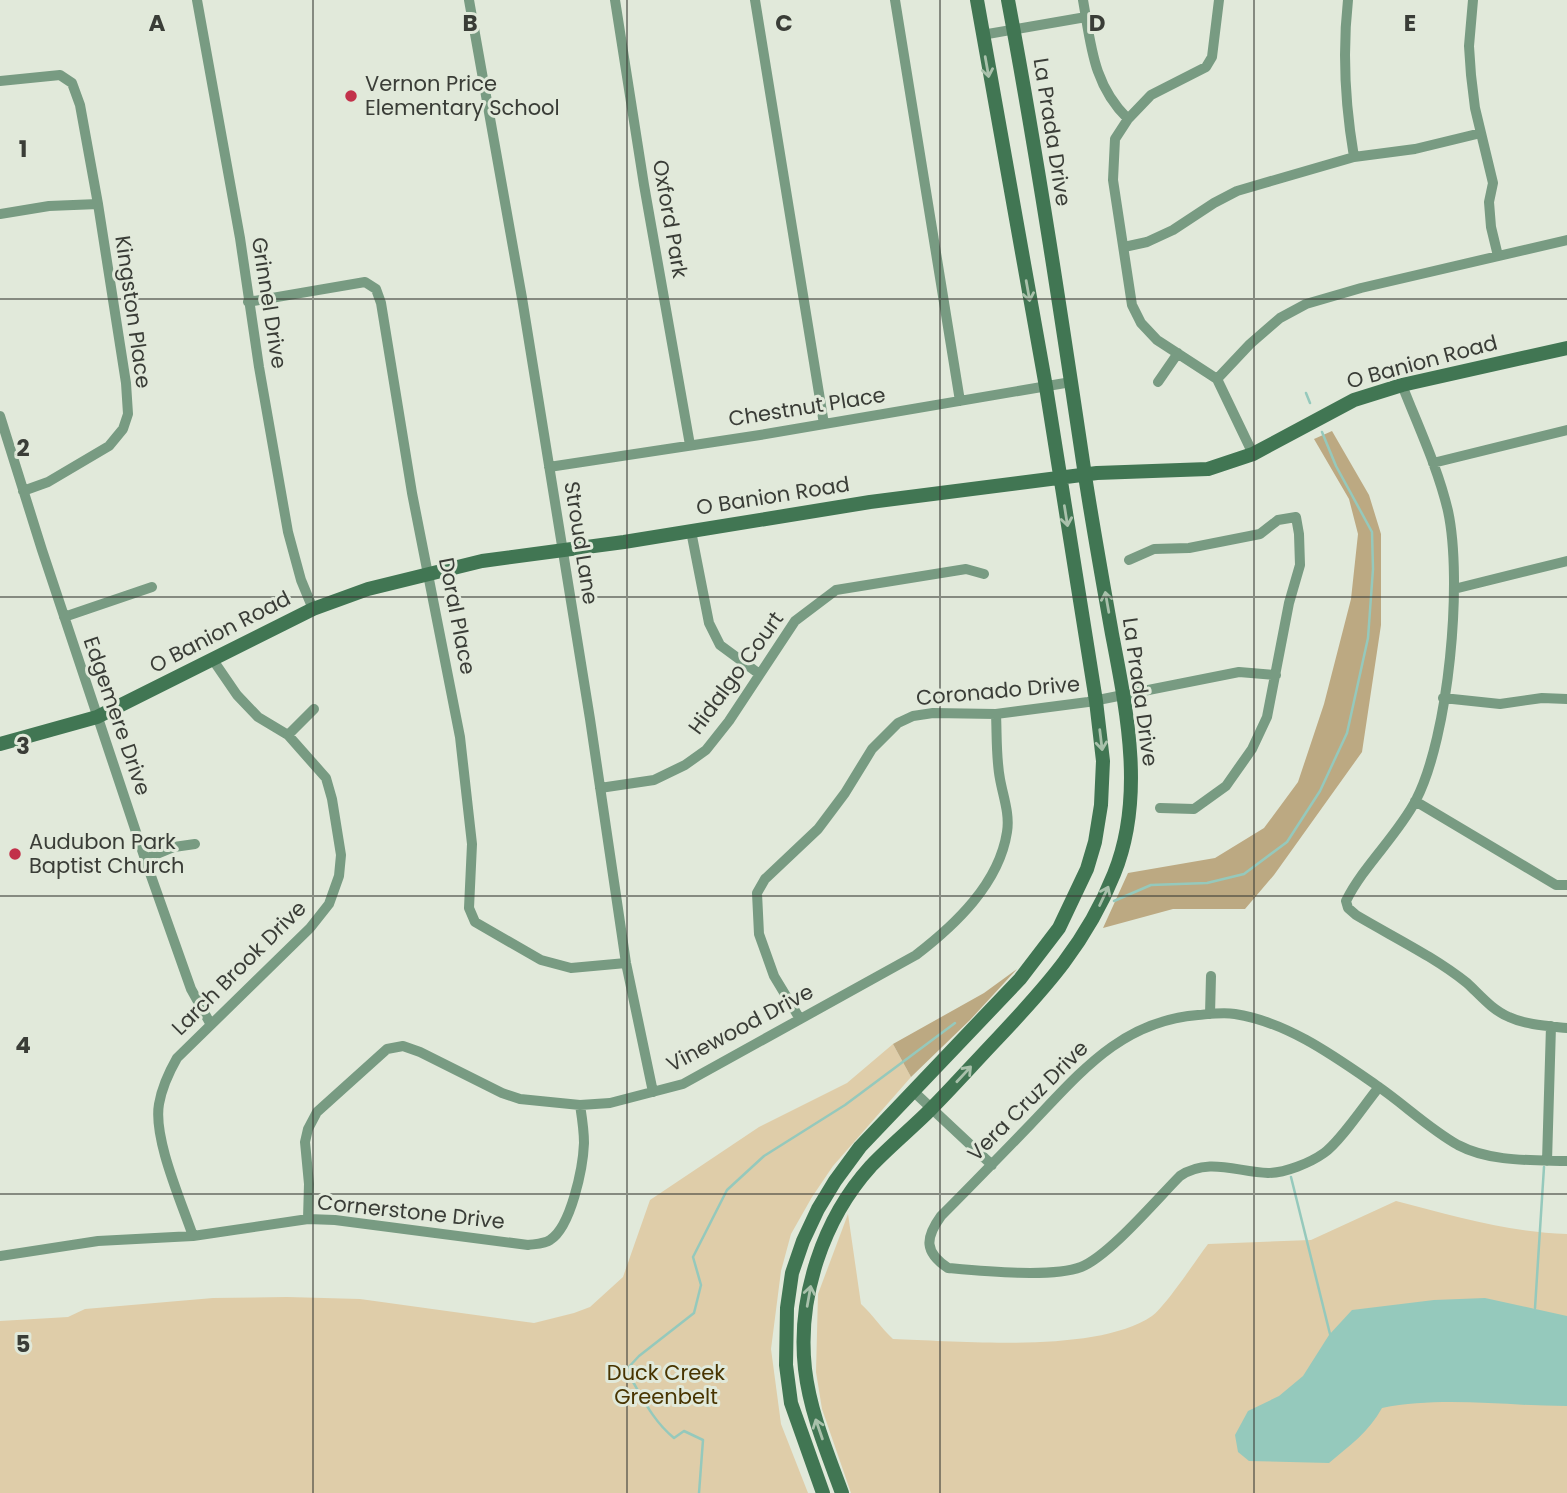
<svg xmlns="http://www.w3.org/2000/svg" width="1567" height="1493" font-family="Poppins,sans-serif">
  <style>
    .green { fill: #dfcda9 }
    .forest { fill: #bca982 }
    .water { fill: #95c9bc }
    .lines { fill: none; stroke-linecap: round; stroke-linejoin: round }
    .stream { stroke: #95c9bc; stroke-width: 2.5 }
    .street { stroke: #789b82; stroke-width: 10 }
    .secondary { stroke: #417653; stroke-width: 14 }
    .oneway { stroke: #a9c1ab }
    .grid { fill: none; stroke: #3a3d37; stroke-width: 2; stroke-opacity: 0.55 }
    .poi-dot { fill: #c2314a; stroke: #e1e9da; stroke-width: 2.5 }
    .labels { text-anchor: middle; stroke-width: 6; stroke-linejoin: round; paint-order: stroke }
    .poi-label { font-size: 21px; fill: #3a3d37; stroke: #e1e9da; text-anchor: start }
    .street-label { font-size: 21px; fill: #3a3d37; stroke: #e1e9da }
    .park-label { font-size: 21px; fill: #483400; stroke: #e1e9da }
    .grid-label { font-size: 23px; text-anchor: middle; font-weight: bold; fill: #3a3d37; stroke: #e1e9da; stroke-width: 6; stroke-linejoin: round; paint-order: stroke }
  </style>
  <rect width="100%" height="100%" fill="#e1e9da"/>
  <path class="green" d="M893 1044 911 1077 833 1166 812 1197 791 1234 781 1271 771 1349 781 1424 808 1493H0V1321L68 1317 85 1309 213 1298 287 1297 360 1299 534 1323 574 1313 590 1307 623 1277 650 1200 759 1127 847 1083Z
    M1396 1201C1453 1216 1508 1232 1567 1234V1493H851L822 1409 816 1372 818 1294 848 1214 861 1304C873 1315 881 1328 893 1339 961 1341 1096 1354 1152 1316 1165 1307 1196 1260 1208 1244L1311 1240Z"/>
  <path class="forest" d="M1332 431 1369 495 1381 534V625L1362 752 1274 875 1245 909H1173L1103 928 1128 873 1215 858 1264 828 1298 782 1324 704 1351 599 1358 534 1349 499 1314 439Z
    M1017 969 970 1020 911 1077 893 1044 984 993Z"/>
  <path class="water" d="M1485 1298 1567 1316V1406C1505 1406 1443 1396 1382 1408 1369 1432 1349 1446 1329 1463L1249 1461 1238 1452 1235 1435 1248 1411 1279 1396 1303 1376 1329 1335 1352 1310 1434 1300Z"/>
  <g class="lines">
    <path class="stream" d="M1306 393 1310 403
      M1114 901 1151 885 1207 883 1244 874 1287 842 1320 791 1347 733 1368 638 1373 569 1372 532 1336 466 1322 432
      M1291 1177 1330 1334
      M1535 1308 1544 1167
      M699 1493 703 1440 684 1431 674 1438C651 1419 642 1396 626 1370L639 1356 694 1313 701 1285 693 1257 727 1190 764 1156 845 1105 955 1023"/>
    <path class="street" d="M197 0 240 238 259 367 288 532 301 580 313 609
      M469 0 522 298 590 719 626 963 653 1092
      M615 0 644 185 690 445
      M755 0 824 424
      M895 0 960 401
      M1083 0C1091 45 1093 85 1128 119
      M1219 0 1212 57 1206 67 1151 95 1128 119 1115 139 1113 180 1132 305 1141 323 1157 340 1217 379 1253 454
      M1348 0C1342 54 1345 104 1354 157
      M1473 0 1469 46 1471 75 1475 108 1493 183 1489 202 1491 227 1498 256
      M982 35 1086 17
      M0 81 60 75 72 83 80 105 98 204 126 383 128 414 123 429 109 446 48 482 23 491
      M0 214 49 206 98 204
      M1124 247 1147 242 1173 230 1214 203 1237 191 1354 157 1415 149 1481 133
      M248 302 365 282 376 289 381 303 412 493 460 737 472 844 469 908 475 922 541 960 571 968 626 963
      M1217 379 1250 344 1280 318 1306 304 1361 288 1567 240
      M1158 382 1178 353
      M1402 385C1418 426 1438 468 1448 511 1463 581 1449 736 1416 800 1397 836 1364 865 1346 901L1348 908 1356 915C1393 937 1433 956 1467 983 1480 995 1492 1010 1509 1017 1526 1025 1548 1026 1567 1028
      M0 416 42 550 145 859 191 989 210 1023
      M1433 463 1567 430
      M549 467 760 435 1071 382
      M691 531 709 623 720 645 758 673
      M1129 560 1154 549 1189 548 1260 534 1278 520 1296 517 1299 534 1300 565 1289 603 1267 717 1252 749 1226 786 1194 809 1160 808
      M1454 589 1567 561
      M64 617 152 587
      M1443 698 1500 704 1542 698 1567 699
      M288 735 314 709
      M600 788 654 780 685 765 706 750 729 721 795 621 836 590 966 569 984 574
      M1415 801 1556 885H1567
      M145 859 174 847 195 844
      M1210 1014 1211 976
      M800 1019 774 976 759 934 757 893 765 879 818 829 845 793 872 749 898 723 913 716 933 713 996 714 1088 702 1239 672 1276 675
      M1379 1087C1365 1104 1340 1142 1324 1153 1310 1163 1285 1173 1268 1173 1237 1172 1208 1157 1180 1176 1157 1199 1109 1256 1081 1267 1052 1278 981 1271 948 1268 924 1252 925 1238 941 1216 971 1186 1001 1155 1030 1125 1080 1073 1121 1021 1198 1015 1210 1014 1223 1012 1235 1014 1287 1022 1334 1056 1376 1085 1404 1104 1428 1128 1458 1145 1490 1162 1531 1160 1567 1161
      M913 1091 992 1165
      M1547 1161 1551 1026
      M308 1219 309 1184 305 1142 308 1129 317 1112 387 1049 403 1046 420 1052 502 1093 520 1099 580 1105 610 1103 683 1084 916 955C955 925 999 884 1007 832 1010 814 1003 796 1000 779 996 758 997 736 996 714
      M193 1236C181 1201 153 1138 159 1104 162 1087 169 1072 177 1058L310 928 329 904 339 876 341 855 332 799 326 778 288 735 258 717 237 695 213 660
      M0 1256 98 1241 193 1236 308 1219 335 1220 528 1245C534 1244 545 1244 550 1240 571 1227 583 1168 584 1143 584 1130 582 1118 580 1105"/>
    <path class="secondary" d="M0 744 97 717 313 609 368 589 482 561 624 542 870 502 1097 473 1208 469 1253 454 1354 400 1402 385 1567 348
      M823 1493 791 1403 786 1365 787 1308 792 1273 803 1241 818 1209 835 1181 860 1147 1020 979 1059 928 1087 869 1095 842 1101 805 1103 761 1096 701 1046 387 977 0
      M842 1493C827 1452 810 1412 805 1369 797 1297 823 1219 871 1166 890 1146 911 1129 930 1110 953 1087 975 1062 997 1039 1046 987 1087 942 1114 874 1145 798 1127 712 1112 634 1103 583 1094 533 1086 482 1062 321 1038 160 1008 0"/>
  </g>
  <defs><path id="oneway-shaft" d="M-6 0H5M1.5-3L5.5 0L1.5 3" fill="none" stroke-width="1.6" stroke-linecap="round" stroke-linejoin="round" transform="scale(1.75)"/></defs>
  <g class="oneway">
    <use href="#oneway-shaft" transform="translate(987 67) rotate(80)"/>
    <use href="#oneway-shaft" transform="translate(1028 291) rotate(80)"/>
    <use href="#oneway-shaft" transform="translate(1066 516) rotate(81)"/>
    <use href="#oneway-shaft" transform="translate(1107 602) rotate(-100)"/>
    <use href="#oneway-shaft" transform="translate(1101 740) rotate(83)"/>
    <use href="#oneway-shaft" transform="translate(1104 896) rotate(-65)"/>
    <use href="#oneway-shaft" transform="translate(964 1074) rotate(-47)"/>
    <use href="#oneway-shaft" transform="translate(809 1296) rotate(-80)"/>
    <use href="#oneway-shaft" transform="translate(819 1429) rotate(-109)"/>
  </g>
  <path class="grid" d="M313 0V1493M627 0V1493M940 0V1493M1254 0V1493M0 299H1567M0 597H1567M0 896H1567M0 1194H1567"/>
  <g class="poi-dot">
    <circle cx="351" cy="96" r="7"/>
    <circle cx="15" cy="854" r="7"/>
  </g>
  <g class="labels">
    <g class="poi-label">
      <text x="365" y="91">Vernon Price<tspan x="365" dy="24">Elementary School</tspan></text>
      <text x="29" y="849">Audubon Park<tspan x="29" dy="24">Baptist Church</tspan></text>
    </g>
    <g class="street-label">
      <text transform="translate(1052 132) rotate(81)" y="7">La Prada Drive</text>
      <text transform="translate(670 219) rotate(80)" y="7">Oxford Park</text>
      <text transform="translate(269 303) rotate(81)" y="7">Grinnel Drive</text>
      <text transform="translate(133 312) rotate(82)" y="7">Kingston Place</text>
      <text transform="translate(1422 362) rotate(-15)" y="7">O Banion Road</text>
      <text transform="translate(807 407) rotate(-9)" y="7">Chestnut Place</text>
      <text transform="translate(773 496) rotate(-9)" y="7">O Banion Road</text>
      <text transform="translate(581 543) rotate(81)" y="7">Stroud Lane</text>
      <text transform="translate(457 616) rotate(79)" y="7">Doral Place</text>
      <text transform="translate(220 632) rotate(-27)" y="7">O Banion Road</text>
      <text transform="translate(736 673) rotate(-54)" y="7">Hidalgo Court</text>
      <text transform="translate(998 691) rotate(-5)" y="7">Coronado Drive</text>
      <text transform="translate(1140 692) rotate(82)" y="7">La Prada Drive</text>
      <text transform="translate(117 716) rotate(71)" y="7">Edgemere Drive</text>
      <text transform="translate(239 968) rotate(-45)" y="7">Larch Brook Drive</text>
      <text transform="translate(740 1028) rotate(-28)" y="7">Vinewood Drive</text>
      <text transform="translate(1028 1101) rotate(-45)" y="7">Vera Cruz Drive</text>
      <text transform="translate(411 1212) rotate(6)" y="7">Cornerstone Drive</text>
    </g>
    <g class="park-label">
      <text x="666" y="1380">Duck Creek<tspan x="666" dy="24">Greenbelt</tspan></text>
    </g>
  </g>
  <g class="grid-label">
    <text x="157" y="31">A</text>
    <text x="470" y="31">B</text>
    <text x="784" y="31">C</text>
    <text x="1097" y="31">D</text>
    <text x="1410" y="31">E</text>
    <text x="23" y="157">1</text>
    <text x="23" y="456">2</text>
    <text x="23" y="754">3</text>
    <text x="23" y="1053">4</text>
    <text x="23" y="1352">5</text>
  </g>
</svg>
